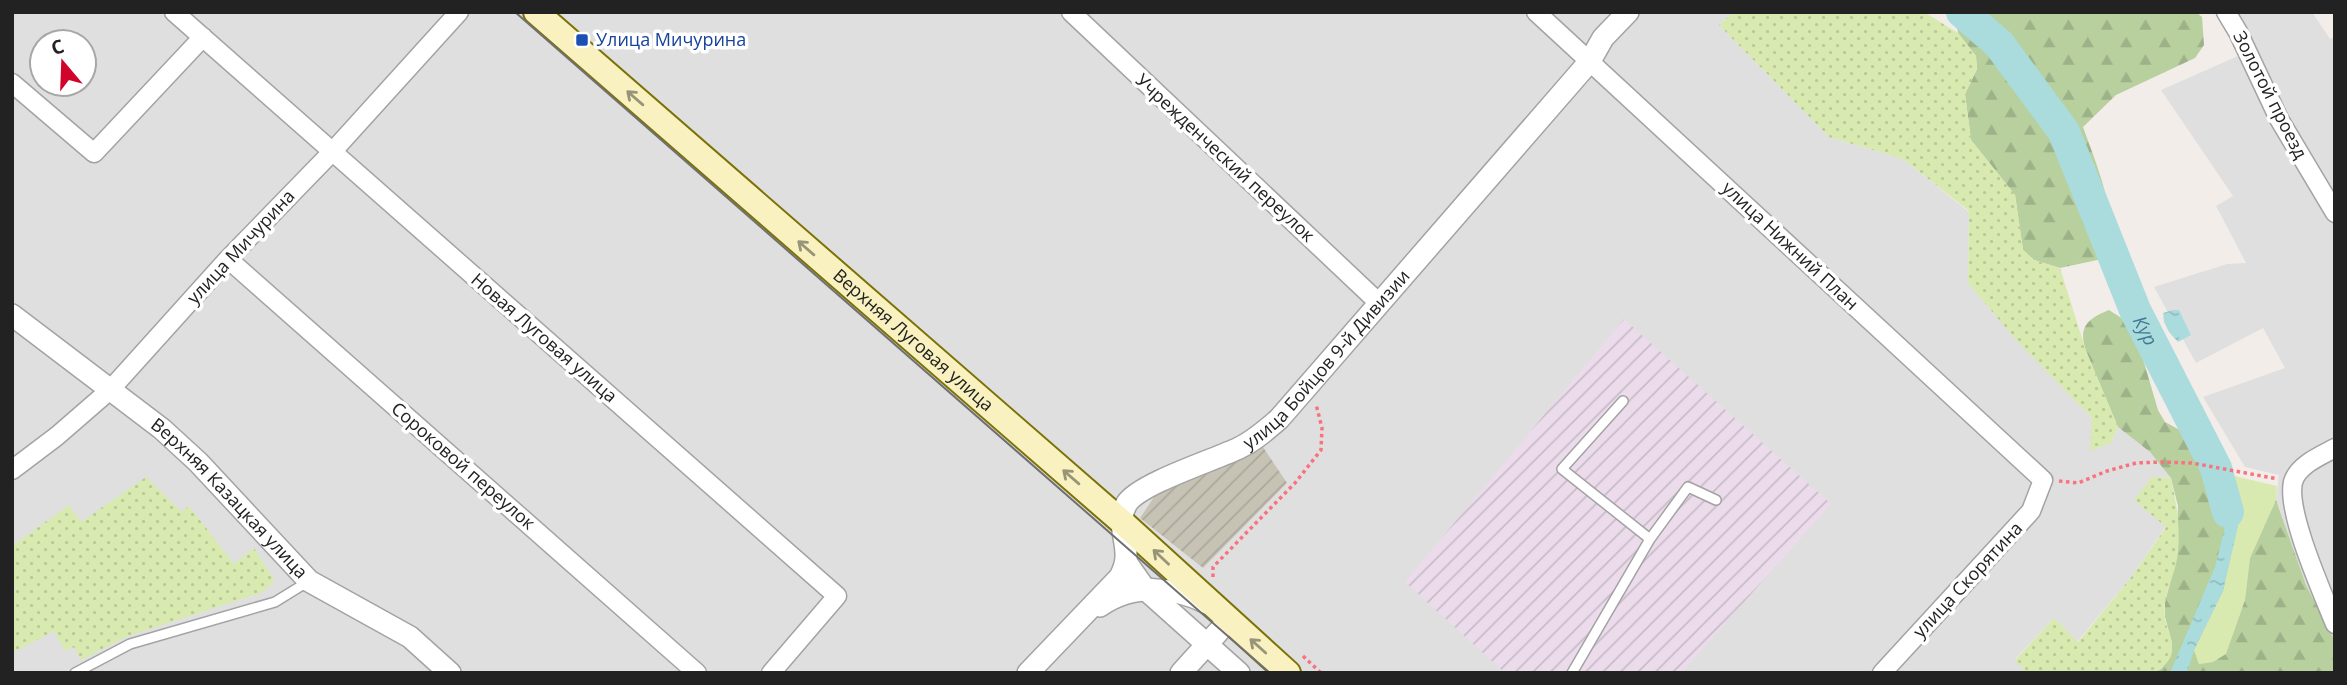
<svg xmlns="http://www.w3.org/2000/svg" width="2347" height="685" font-family="'Open Sans',sans-serif">
  <style>
    .residential { fill: #e0dfdf; fill-rule: evenodd }
    .industrial { fill: url(#industrial-furrows) }
    .construction { fill: url(#construction-furrows) }
    .grass { fill: #d8eab0 }
    .forest { fill: url(#forest-firs) }
    .garden { fill: url(#garden-dots) }
    .water { fill: url(#water-ripples) }
    .lines { fill: none; stroke-linecap: round; stroke-linejoin: round }
    .river { stroke: #aadcde; stroke-width: 32 }
    .service-casing { stroke: #a3a3a3; stroke-width: 12 }
    .minor-casing { stroke: #a3a3a3; stroke-width: 21 }
    .tertiary-casing { stroke: #a3a3a3; stroke-width: 24 }
    .secondary-casing { stroke: #7b7206; stroke-width: 28 }
    .path { stroke: #f8737f; stroke-width: 3.5; stroke-dasharray: 3.5 3.5; stroke-linecap: butt }
    .service { stroke: #fff; stroke-width: 9 }
    .minor { stroke: #fff; stroke-width: 18 }
    .tertiary { stroke: #fff; stroke-width: 21 }
    .secondary { stroke: #f9f1bf; stroke-width: 24 }
    .tram { stroke: #707070; stroke-width: 2 }
    .oneway { stroke: #989478 }
    .transit-dot { fill: #1a4fb4; stroke: #fff; stroke-width: 2.5 }
    .labels { text-anchor: middle; stroke-width: 7; stroke-linejoin: round; paint-order: stroke }
    .transit-label { font-size: 18px; fill: #164399; stroke: #fff; text-anchor: start }
    .street-label { font-size: 18px; fill: #222; stroke: #fff }
    .water-label { font-size: 19px; font-style: italic; fill: #427992; stroke: #fff }
  </style>
  <defs>
    <pattern id="industrial-furrows" width="10" height="10" patternUnits="userSpaceOnUse" patternTransform="scale(1.75)"><rect width="10" height="10" fill="#ebdbeb"/><path d="M-1 1l2-2M0 10L10 0M9 11l2-2" fill="none" stroke="#c9bcc9"/></pattern>
    <pattern id="construction-furrows" width="10" height="10" patternUnits="userSpaceOnUse" patternTransform="scale(1.75)"><rect width="10" height="10" fill="#c7c3b4"/><path d="M-1 1l2-2M0 10L10 0M9 11l2-2" fill="none" stroke="#aba79a"/></pattern>
    <pattern id="forest-firs" width="22" height="20" patternUnits="userSpaceOnUse" patternTransform="scale(1.75)"><rect width="22" height="20" fill="#b7d09e"/><path d="M5 1l3.5 6h-7zM16 11l3.5 6h-7z" fill="#9db288"/></pattern>
    <pattern id="garden-dots" width="8" height="8" patternUnits="userSpaceOnUse" patternTransform="scale(1.75)"><rect width="8" height="8" fill="#d8eab0"/><path d="M2 2h.1M6 6h.1" fill="none" stroke="#b9c897" stroke-width="1.8" stroke-linecap="round"/></pattern>
    <pattern id="water-ripples" width="26" height="14" patternUnits="userSpaceOnUse" patternTransform="scale(1.75)"><rect width="26" height="14" fill="#aadcde"/><path d="M2 4q2-2 4 0t4 0M15 11q2-2 4 0t4 0" fill="none" stroke="#92bcbe"/></pattern>
  </defs>
  <rect width="100%" height="100%" fill="#f2ede9"/>
  <path class="residential" d="M12 12H1733L1719 25 1829 137 1903 159 1969 212 1968 283 2092 418 2111 443 2118 427 2150 452 2171 478 2152 477 2166 526 2132 576 2077 642 2054 618 2015 659 2026 673H12ZM42 42H84V84H42Z
    M2228 12H2312L2330 39 2335 37V641L2306 585 2276 500 2279 475 2245 467 2203 397 2285 368 2263 328 2196 363 2154 287 2227 264 2246 263 2216 206 2233 196 2161 90 2247 52Z"/>
  <path class="industrial" d="M1624 319 1831 504 1681 673H1505L1405 582Z"/>
  <path class="construction" d="M1261 444 1287 483 1203 568 1140 518 1154 497Z"/>
  <path class="grass" d="M2222 473 2277 486 2276 500 2250 558 2245 600 2226 655 2213 662 2199 664 2194 650 2223 591 2239 521Z"/>
  <path class="forest" d="M1955 12H2196L2202 17 2204 45 2195 58 2116 95 2083 127C2097 166 2114 206 2112 248L2102 259 2060 268 2034 260 2023 250 2015 195 1971 140 1965 94 1977 69 1976 56 1958 33Z
    M2109 310 2129 323 2136 335 2158 410 2165 422 2198 440 2222 473 2239 521 2223 591 2194 650 2199 664 2213 662 2226 654 2245 600 2250 558 2276 500 2306 585 2335 641V673H2154L2162 668 2170 657 2172 643 2165 617V602L2176 561 2178 506 2171 478 2150 452 2118 427 2086 351C2078 327 2087 319 2109 310Z"/>
  <path class="garden" d="M1733 12H1924L1958 33 1976 56 1977 69 1965 94 1971 140 2015 195 2023 250 2034 260 2060 268 2086 351 2118 427 2111 443 2090 451 2092 418 2017 341 1968 283 1969 211 1903 159 1829 137 1719 25Z
    M146 477 182 512 189 506 234 564 254 548 275 581 261 593 128 636 81 660 74 647 65 651 54 631 12 653V592L16 589 12 584V546L69 505 81 522Z
    M2152 477 2171 478C2177 505 2182 537 2176 564 2172 581 2162 599 2165 617 2166 631 2177 644 2170 658 2166 665 2160 669 2154 673H2026L2015 660 2054 618 2078 642 2132 576 2166 527 2134 500Z"/>
  <path class="water" d="M2173 310H2179L2191 335 2178 342 2169 332 2164 322 2163 313Z
    M2207 469 2222 473 2239 521 2223 591 2194 650 2187 673H2170L2215 567 2225 527Z"/>
  <g class="lines">
    <path class="river" id="s1" d="M1962 12 1999 44 2064 132 2135 310 2216 468 2228 512"/>
    <g class="service-casing">
      <path id="service" d="M1650 539 1688 487 1716 500
        M75 673 130 644 275 602 309 581
        M1572 673 1650 539 1562 469 1623 401"/>
    </g>
    <g class="minor-casing">
      <path id="minor" d="M174 12 837 596 771 673
        M1071 12 1379 303
        M1536 12 2043 480 2031 511 1882 673
        M2226 12 2238 32 2279 119 2335 213
        M12 83 94 153 203 37
        M228 259 697 673
        M2335 448C2320 456 2298 465 2293 482 2286 512 2323 594 2335 624
        M12 470 57 436 110 390 228 259 333 151 459 12"/>
    </g>
    <g class="tertiary-casing">
      <g id="tertiary">
        <path id="s2" d="M12 315 162 429 198 462 309 581 410 637 450 673"/>
        <path d="M1126 562 1145 589 1239 673"/>
        <path d="M1100 606C1133 583 1174 586 1209 604"/>
        <path id="s3" d="M1028 673 1120 577C1123 571 1126 564 1126 557 1127 539 1116 520 1127 503 1141 483 1214 460 1239 448 1254 441 1266 430 1279 419L1590 61 1603 38 1628 12"/>
        <path d="M1181 673 1229 620"/>
      </g>
    </g>
    <g class="secondary-casing">
      <g id="secondary">
        <path id="s4" d="M536 12 1122 522 1288 673"/>
      </g>
    </g>
    <path class="path" d="M2059 481 2078 483 2107 471 2136 463 2161 462 2192 463 2278 479
      M1213 577V567L1295 483 1321 450 1322 428 1316 404
      M1303 656 1321 673"/>
    <use href="#service" class="service"/>
    <use href="#minor" class="minor"/>
    <use href="#tertiary" class="tertiary"/>
    <use href="#secondary" class="secondary"/>
    <path class="tram" d="M515 12 1270 673"/>
  </g>
  <defs><path id="oneway-shaft" d="M-6 0H5M1.5-3L5.5 0L1.5 3" fill="none" stroke-width="1.6" stroke-linecap="round" stroke-linejoin="round" transform="scale(1.75)"/></defs>
  <g class="oneway">
    <use href="#oneway-shaft" transform="translate(635 98) rotate(-139)"/>
    <use href="#oneway-shaft" transform="translate(806 248) rotate(-139)"/>
    <use href="#oneway-shaft" transform="translate(1071 477) rotate(-139)"/>
    <use href="#oneway-shaft" transform="translate(1161 557) rotate(-137)"/>
    <use href="#oneway-shaft" transform="translate(1258 646) rotate(-138)"/>
  </g>
  <rect class="transit-dot" x="575" y="33" width="14" height="14" rx="3.5"/>
  <g class="labels">
    <g class="transit-label">
      <text x="596" y="46">Улица Мичурина</text>
    </g>
    <g class="street-label">
      <text transform="translate(2270 95) rotate(63)" y="6">Золотой проезд</text>
      <text transform="translate(1225 158) rotate(43)" y="6">Учрежденческий переулок</text>
      <text transform="translate(1790 246) rotate(43)" y="6">улица Нижний План</text>
      <text transform="translate(241 247) rotate(-47)" y="6">улица Мичурина</text>
      <text transform="translate(544 338) rotate(41)" y="6">Новая Луговая улица</text>
      <text dy="6" stroke="none"><textPath href="#s4" startOffset="500">Верхняя Луговая улица</textPath></text>
      <text dy="6" stroke="none"><textPath href="#s3" startOffset="460">улица Бойцов 9-й Дивизии</textPath></text>
      <text transform="translate(463 466) rotate(41)" y="6">Сороковой переулок</text>
      <text dy="6" stroke="none"><textPath href="#s2" startOffset="285">Верхняя Казацкая улица</textPath></text>
      <text transform="translate(1968 580) rotate(-47)" y="6">улица Скорятина</text>
    </g>
    <g class="water-label">
      <text dy="7" stroke="none"><textPath href="#s1" startOffset="373">Кур</textPath></text>
    </g>
  </g>
  <rect width="2347" height="685" fill="none" stroke="#222222" stroke-width="28"/>
  <g transform="translate(63 63) rotate(341)"><circle r="33" fill="#ffffff" stroke="#a7a7a7" stroke-width="2"/>
  <path d="M0-5L12 26L0 18L-12 26Z" fill="#d1032a"/>
  <text y="-10" font-size="19" font-weight="bold" text-anchor="middle" fill="#222222">С</text>
  </g>
</svg>
